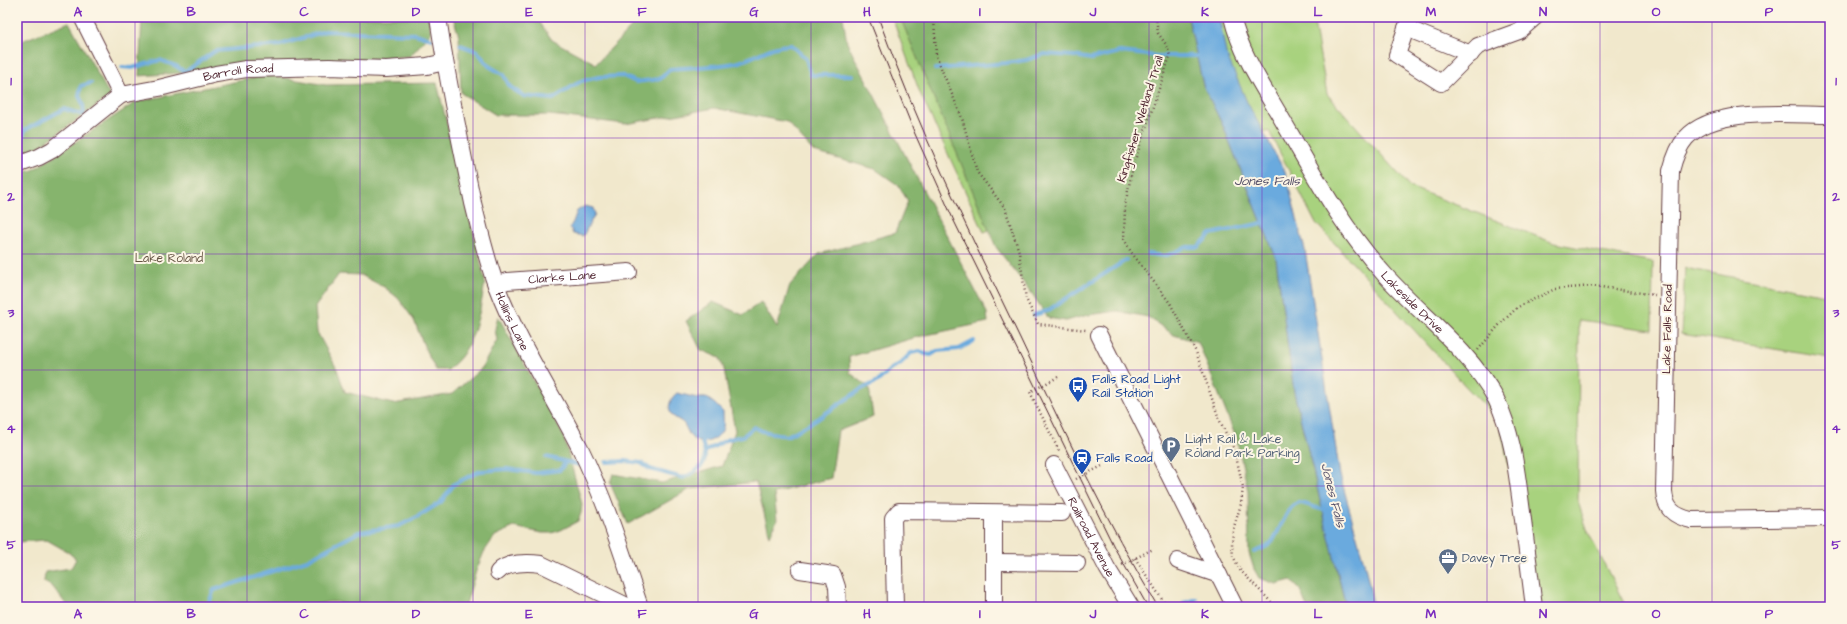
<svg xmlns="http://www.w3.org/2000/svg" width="1847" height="624" font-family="'Architects Daughter',sans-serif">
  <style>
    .green { fill: #a8d27e; stroke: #797854 }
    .forest { fill: #86b46d; stroke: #686a4c }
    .water { fill: #6baade; stroke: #5a6484 }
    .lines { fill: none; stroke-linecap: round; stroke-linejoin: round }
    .stream { stroke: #6baade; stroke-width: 4 }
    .minor-casing { stroke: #633d43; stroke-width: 18 }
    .path { stroke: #633d43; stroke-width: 2.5; stroke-dasharray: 1 3; stroke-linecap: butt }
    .minor { stroke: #fff; stroke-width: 16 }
    .tram { stroke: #4a1f2b; stroke-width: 1 }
    .grid { fill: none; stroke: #7b2cbf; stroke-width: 1; stroke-opacity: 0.55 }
    .labels { text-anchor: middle; stroke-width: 4; stroke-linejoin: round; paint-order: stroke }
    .street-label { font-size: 12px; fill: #4a1f2b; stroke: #fcf5e5 }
    .park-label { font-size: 12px; fill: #654; stroke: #fcf5e5 }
    .transit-label { font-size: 12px; fill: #164399; stroke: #fcf5e5; text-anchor: start }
    .service-label { font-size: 12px; fill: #4e5e75; stroke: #fcf5e5; text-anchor: start }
    .water-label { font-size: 13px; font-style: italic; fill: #56506a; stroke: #fcf5e5 }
    .neatline { fill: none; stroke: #7b2cbf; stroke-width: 1.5 }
    .grid-label { font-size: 13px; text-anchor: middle; font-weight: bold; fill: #7b2cbf }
  </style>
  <rect width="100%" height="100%" fill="#fcf5e5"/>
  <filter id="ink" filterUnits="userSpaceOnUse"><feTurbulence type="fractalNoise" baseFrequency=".025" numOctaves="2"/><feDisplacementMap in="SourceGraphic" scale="8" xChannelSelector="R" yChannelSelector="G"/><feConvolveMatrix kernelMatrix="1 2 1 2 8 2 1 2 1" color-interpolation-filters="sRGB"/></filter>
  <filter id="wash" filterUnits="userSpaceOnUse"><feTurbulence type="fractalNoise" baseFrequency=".012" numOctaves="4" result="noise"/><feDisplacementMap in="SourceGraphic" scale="16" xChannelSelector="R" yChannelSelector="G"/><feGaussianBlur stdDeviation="0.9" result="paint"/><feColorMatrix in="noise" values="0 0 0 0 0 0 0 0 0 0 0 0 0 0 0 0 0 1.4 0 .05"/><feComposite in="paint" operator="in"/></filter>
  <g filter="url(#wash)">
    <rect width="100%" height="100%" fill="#f1e8cc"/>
    <path class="green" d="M892 17H1313L1327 94 1410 187 1554 243 1653 262 1652 330 1579 320 1578 502 1588 532 1626 607H1528L1517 506 1499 419 1470 391 1315 222 1269 131 984 232 920 93Z
      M1685 268 1830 296V358L1681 334Z"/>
    <path class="forest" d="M142 17H428L431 33 410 56 139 76Z
      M453 17H536L552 40 596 64 637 21 638 17H843L847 43 987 313 988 322 917 337 849 357 850 373 869 387 873 417 838 431 831 478 774 493 777 520 770 536 756 482 690 489 628 524 610 483 613 474 662 483 722 466 735 431 724 369 720 358 701 350 686 321 713 302 743 315 761 302 777 328 790 285 819 254 895 233 908 201 898 185 875 169 814 152 787 122 714 108 625 124 550 115H496L461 93 459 36Z
      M900 17H1188L1203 85 1224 128 1276 258 1294 392 1346 607H1307L1300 590 1291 580 1276 584 1259 578 1254 569 1249 553 1248 491 1237 440 1198 342 1174 335 1148 317 1117 311 1088 315 1066 321 1048 318 1033 295 996 247Z
      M69 22 110 96 33 151 17 154V43Z
      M268 75 326 85 437 83 485 281C481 306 477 332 463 354 459 360 453 365 448 370H436L426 351 414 320 398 298 384 287 361 275 339 274 315 307 317 332 337 369 345 392 393 404 452 394 481 369 497 340 495 329 498 316 563 435 582 504 581 513 578 521 561 530 552 533H542L514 527 495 536 484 552 476 571 465 607H351L337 602H328L305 607H68L53 587 44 582 45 572 71 568 76 559 68 552 47 540 17 542V174L33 170 136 102Z"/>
    <path class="water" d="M1188 17H1219L1226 53 1247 102 1285 172 1305 250 1340 475 1365 566 1374 607H1346L1294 392 1276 258 1224 128 1203 85Z
      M585 206 593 208 595 214 583 236 573 234 570 227 573 222 577 211Z
      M677 393 697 398H707L715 404 723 412C723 417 724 423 723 428 720 440 701 447 692 438 688 434 687 429 684 424 681 420 675 419 672 415 666 408 671 397 677 393Z"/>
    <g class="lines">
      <path class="stream" d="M460 45 477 51 489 66 504 75 510 87 524 96 553 99 581 81 599 77 623 76 636 82 660 79 670 69C692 67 714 67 735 63 757 58 768 45 791 45L806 59 811 75H852
        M122 67 132 68 160 60 176 66 185 72 215 51 280 45 325 31 415 34 432 39
        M935 69 1006 63 1026 60 1045 54 1074 56 1091 59 1120 52 1157 56H1200
        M17 147 21 143 25 130 64 109 84 115 83 104 79 96 81 86 91 83
        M1148 254 1165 256 1187 247H1198L1211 234 1267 222
        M1034 315 1047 311 1126 260
        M706 451 728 439 743 436 754 427 762 431 787 436 813 422 860 390 878 381 891 369 901 363 911 353 920 351 925 354 931 355 937 351 959 349 974 341
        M546 457 580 465
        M606 462 625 461 641 463 650 469 683 478C701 469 710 464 702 442
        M1255 552C1260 549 1267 547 1271 543 1279 534 1287 505 1298 503 1306 502 1318 511 1328 510
        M1184 603 1196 599
        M202 607 208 605 214 590 307 560 359 532 399 526 417 517 441 502 454 484 480 471 507 469 536 473 560 470 565 463"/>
    </g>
  </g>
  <g filter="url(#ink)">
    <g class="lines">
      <g class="minor-casing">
        <g id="minor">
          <path id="s1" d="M82 17 121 95 159 88 216 74 246 69 329 67 386 69 427 66 445 62"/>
          <path id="s2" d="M438 17C447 80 460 141 473 203 480 231 486 258 496 285 518 343 552 393 580 448 605 499 622 553 640 607"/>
          <path id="s3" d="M1232 17C1241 55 1264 88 1283 121 1314 175 1343 229 1385 275 1422 316 1469 349 1496 399 1513 433 1517 475 1522 512 1526 544 1530 575 1534 607"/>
          <path d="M1410 17 1397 55 1441 83 1478 46 1519 31 1535 17"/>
          <path d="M1406 28 1471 54"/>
          <path d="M1830 115C1790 115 1715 106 1686 138 1678 147 1674 159 1671 171L1664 491C1665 509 1674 516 1691 520L1830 518"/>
          <path d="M17 165 39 157 52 150 121 95"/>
          <path id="s4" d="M496 285 507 281 629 272"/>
          <path d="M1099 335 1235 607"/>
          <path id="s5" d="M1054 465 1107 568 1131 607"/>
          <path d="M994 513V607"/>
          <path d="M1178 561 1219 575"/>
          <path d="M994 562 1077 563"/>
          <path d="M800 570 833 575 837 587 838 607"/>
          <path d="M498 572C507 562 528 562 541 564L629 607"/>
          <path d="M895 607 893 518 899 511 1062 513"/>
        </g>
      </g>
      <path class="path" d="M934 17 936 56 962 118 977 172 1005 208 1019 252 1026 299 1038 324 1086 330
        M1156 17 1158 33 1167 46 1170 56 1133 166 1125 205 1124 239 1131 252 1170 303 1196 352 1219 419 1235 452 1243 487 1241 504 1233 530 1232 545 1233 556 1240 570 1276 607
        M1478 350 1500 324 1518 307 1555 289 1594 286 1655 295
        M1058 377 1030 392 1060 453
        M1076 479 1102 466
        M1135 558 1167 607
        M1122 565 1153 549"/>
      <use href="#minor" class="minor"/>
      <path class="tram" d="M868 17 915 134 954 221 1114 547 1148 607
        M878 17C918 127 969 233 1020 338 1063 429 1106 521 1158 607"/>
    </g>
  </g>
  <path class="grid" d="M135 17V607M247 17V607M360 17V607M473 17V607M585 17V607M698 17V607M811 17V607M924 17V607M1036 17V607M1149 17V607M1262 17V607M1374 17V607M1487 17V607M1600 17V607M1712 17V607M17 138H1830M17 254H1830M17 370H1830M17 486H1830"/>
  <defs>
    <g id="bus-pin" transform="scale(1)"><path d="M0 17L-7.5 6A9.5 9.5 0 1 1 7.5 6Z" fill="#1a4fb4" stroke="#fcf5e5"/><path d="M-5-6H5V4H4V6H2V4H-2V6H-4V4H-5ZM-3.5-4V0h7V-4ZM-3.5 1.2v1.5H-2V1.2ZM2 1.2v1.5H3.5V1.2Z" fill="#fff"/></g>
    <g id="parking-pin" transform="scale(1)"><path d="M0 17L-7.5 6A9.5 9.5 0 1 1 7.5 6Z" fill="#5c6f8a" stroke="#fcf5e5"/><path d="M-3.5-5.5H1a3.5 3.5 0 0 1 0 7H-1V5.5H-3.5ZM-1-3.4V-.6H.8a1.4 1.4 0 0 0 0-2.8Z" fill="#fff"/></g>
    <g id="station-pin" transform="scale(1)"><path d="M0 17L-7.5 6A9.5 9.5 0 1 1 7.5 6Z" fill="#1a4fb4" stroke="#fcf5e5"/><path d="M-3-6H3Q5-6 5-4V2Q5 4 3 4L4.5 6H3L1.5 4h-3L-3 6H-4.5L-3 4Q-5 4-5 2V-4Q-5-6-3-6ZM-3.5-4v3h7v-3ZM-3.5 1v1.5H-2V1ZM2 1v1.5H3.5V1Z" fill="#fff"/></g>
    <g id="office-pin" transform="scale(1)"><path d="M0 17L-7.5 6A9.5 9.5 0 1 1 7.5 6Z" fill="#5c6f8a" stroke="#fcf5e5"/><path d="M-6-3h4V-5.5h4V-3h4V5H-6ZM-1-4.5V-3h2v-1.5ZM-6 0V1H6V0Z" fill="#fff"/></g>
  </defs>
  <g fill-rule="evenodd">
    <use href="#bus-pin" x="1078" y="386"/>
    <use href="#parking-pin" x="1171" y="446"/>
    <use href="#station-pin" x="1082" y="458"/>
    <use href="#office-pin" x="1448" y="558"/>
  </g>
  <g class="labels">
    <g class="street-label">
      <text dy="4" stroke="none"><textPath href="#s1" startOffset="207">Barroll Road</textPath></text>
      <text transform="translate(1140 119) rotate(-73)" y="4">Kingfisher Wetland Trail</text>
      <text dy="4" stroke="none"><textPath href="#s4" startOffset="67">Clarks Lane</textPath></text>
      <text dy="4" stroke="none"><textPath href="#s3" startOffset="340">Lakeside Drive</textPath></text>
      <text dy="4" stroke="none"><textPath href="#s2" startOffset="314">Hollins Lane</textPath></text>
      <text transform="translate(1667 329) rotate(-89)" y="4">Lake Falls Road</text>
      <text dy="4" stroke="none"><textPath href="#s5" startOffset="81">Railroad Avenue</textPath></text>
    </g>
    <g class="park-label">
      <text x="169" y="262">Lake Roland</text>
    </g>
    <g class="transit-label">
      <text x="1092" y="383">Falls Road Light<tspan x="1092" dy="14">Rail Station</tspan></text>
      <text x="1096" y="462">Falls Road</text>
    </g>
    <g class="service-label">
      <text x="1185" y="443">Light Rail &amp; Lake<tspan x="1185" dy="14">Roland Park Parking</tspan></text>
      <text x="1462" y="562">Davey Tree</text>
    </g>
    <g class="water-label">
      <text x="1267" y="185">Jones Falls</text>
      <text transform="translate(1334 495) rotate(76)" y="5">Jones Falls</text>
    </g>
  </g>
  <rect width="1847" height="624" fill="none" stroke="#fcf5e5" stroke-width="44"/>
  <rect x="22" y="22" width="1803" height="580" class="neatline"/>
  <g class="grid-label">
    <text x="78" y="16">A</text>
    <text x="191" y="16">B</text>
    <text x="304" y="16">C</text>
    <text x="416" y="16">D</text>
    <text x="529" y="16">E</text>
    <text x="642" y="16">F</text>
    <text x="754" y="16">G</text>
    <text x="867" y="16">H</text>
    <text x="980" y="16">I</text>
    <text x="1093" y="16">J</text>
    <text x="1205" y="16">K</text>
    <text x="1318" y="16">L</text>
    <text x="1431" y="16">M</text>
    <text x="1543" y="16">N</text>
    <text x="1656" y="16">O</text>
    <text x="1769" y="16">P</text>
    <text x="11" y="85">1</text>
    <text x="1836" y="85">1</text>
    <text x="11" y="201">2</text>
    <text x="1836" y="201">2</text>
    <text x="11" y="317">3</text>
    <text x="1836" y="317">3</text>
    <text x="11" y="433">4</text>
    <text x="1836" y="433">4</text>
    <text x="11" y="549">5</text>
    <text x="1836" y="549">5</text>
    <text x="78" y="618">A</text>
    <text x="191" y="618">B</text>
    <text x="304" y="618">C</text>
    <text x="416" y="618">D</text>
    <text x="529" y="618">E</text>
    <text x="642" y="618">F</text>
    <text x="754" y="618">G</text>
    <text x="867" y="618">H</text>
    <text x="980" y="618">I</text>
    <text x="1093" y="618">J</text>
    <text x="1205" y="618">K</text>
    <text x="1318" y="618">L</text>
    <text x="1431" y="618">M</text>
    <text x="1543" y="618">N</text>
    <text x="1656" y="618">O</text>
    <text x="1769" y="618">P</text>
  </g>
</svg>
